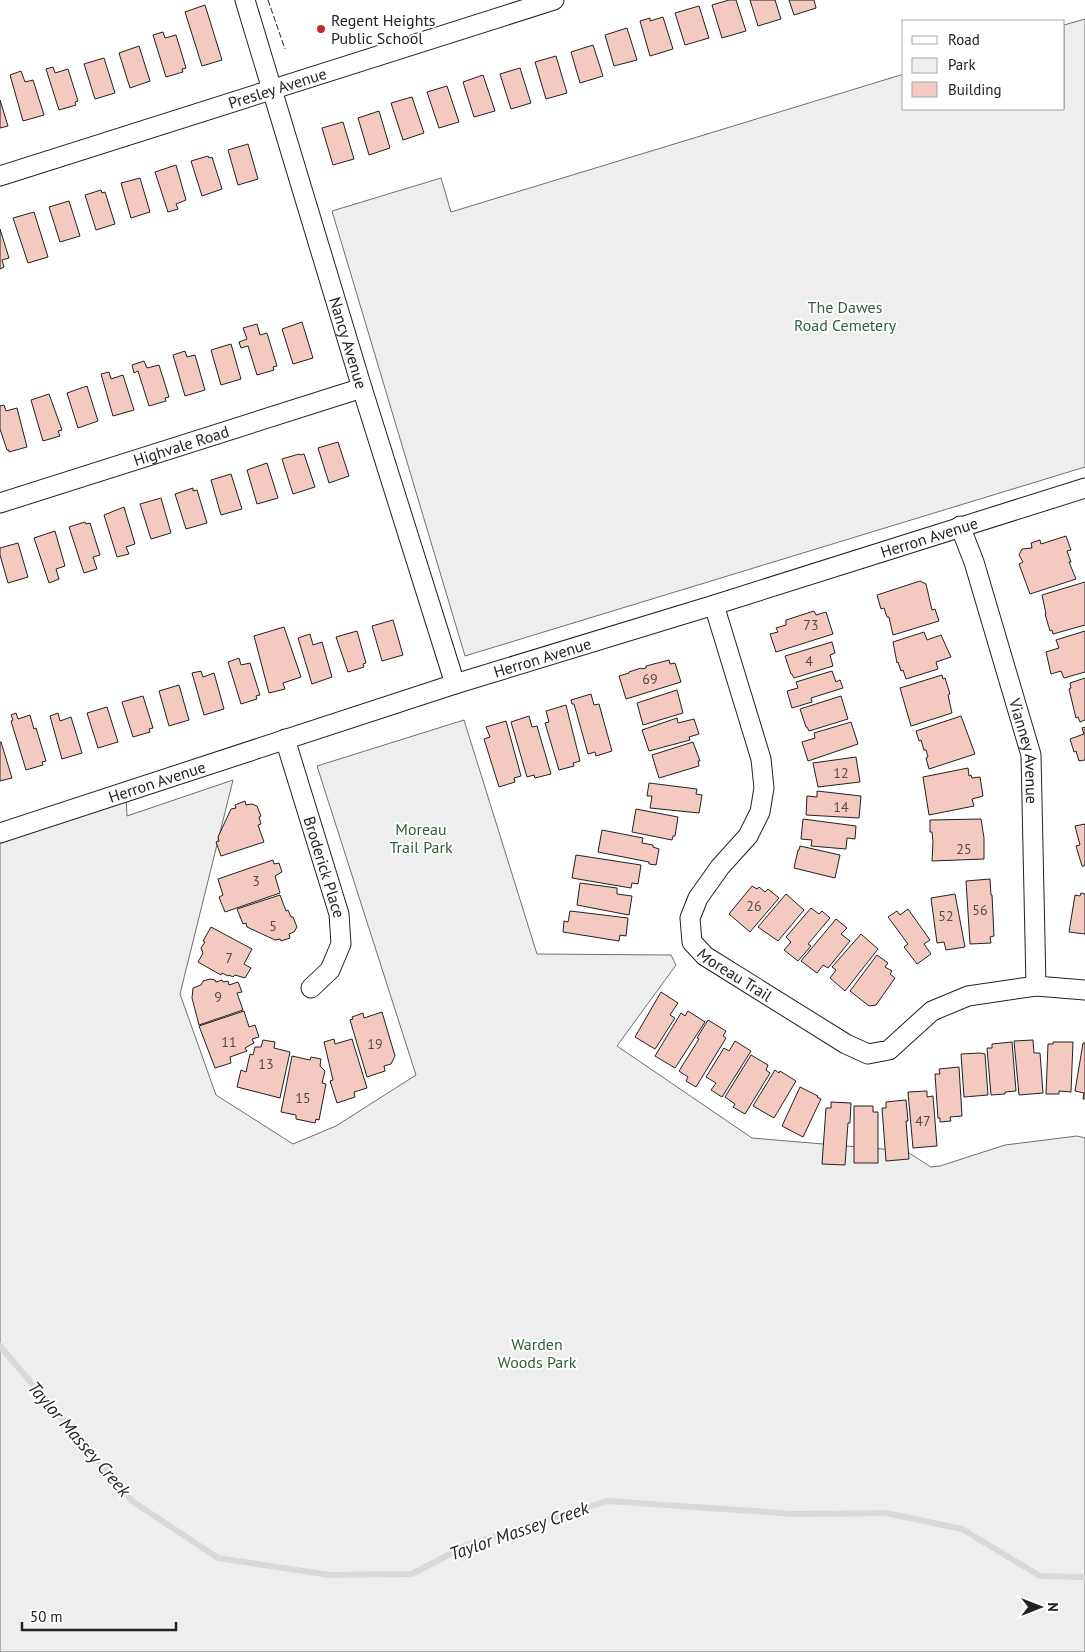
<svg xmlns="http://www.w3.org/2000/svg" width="1085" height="1652" font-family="'PT Sans',sans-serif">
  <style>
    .green { fill: #eee; stroke: #6f6f6f }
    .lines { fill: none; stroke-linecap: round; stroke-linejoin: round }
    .stream { stroke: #d9d9d9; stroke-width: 6 }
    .building { fill: #f3c9c0; stroke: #222 }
    .minor-casing { stroke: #222; stroke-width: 21 }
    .minor { stroke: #fff; stroke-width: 19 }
    .fence { stroke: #222; stroke-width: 1; stroke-dasharray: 6 2.5; stroke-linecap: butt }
    .poi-dot { fill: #c62828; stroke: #fff; stroke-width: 2 }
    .labels { text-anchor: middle; stroke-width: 4; stroke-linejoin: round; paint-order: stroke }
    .number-label { font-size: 14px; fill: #564c4a }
    .poi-label { font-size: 16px; fill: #222; stroke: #fff; text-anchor: start }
    .street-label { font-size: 16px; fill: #222; stroke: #fff }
    .park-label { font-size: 16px; fill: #2f5e38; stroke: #fff }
    .water-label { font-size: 18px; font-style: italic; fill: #222; stroke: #fff }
  </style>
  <rect width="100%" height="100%" fill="#fff"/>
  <path class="green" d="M1085 19V467L465 656 332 211 441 178 451 212 904 74V109H1064V25Z
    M464 720 537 954 671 955 676 965 617 1046 752 1138 906 1151 931 1167 940 1166 1005 1145 1077 1136 1085 1138V1652H0V837L126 794 127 816 233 780 180 994 216 1095 293 1144 336 1126 416 1075 317 766Z"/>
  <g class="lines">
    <path class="stream" d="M0 1346 132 1501 218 1558 330 1575 412 1574 467 1545 607 1501 795 1514 886 1513 962 1529 1040 1576 1085 1577"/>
  </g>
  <path class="building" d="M729 0H736L746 31 722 38 712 5Z
    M750 0H775L781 19 758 26Z
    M789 0H814L816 8 794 15Z
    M205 5 222 60 202 66 185 12Z
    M699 6 709 38 685 45 675 13Z
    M663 17 673 49 650 56 640 21 650 18V21Z
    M627 28 637 60 614 66 605 35Z
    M163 32 165 38 176 35 186 68 182 69 183 72 166 77 153 35Z
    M593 45 603 76 580 83 571 52Z
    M139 46 150 81 130 88 119 53Z
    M556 56 567 93 546 99 535 62Z
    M104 58 115 93 95 99 84 64Z
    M53 67 55 73 68 69 78 101 75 102 76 105 59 110 46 69Z
    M520 68 531 103 511 109 500 74Z
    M21 71 25 82 33 80 44 115 23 121 10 75Z
    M483 75 495 111 474 117 463 82Z
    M447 86 459 122 439 128 427 92Z
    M412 97 424 133 403 140 391 103Z
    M0 100 8 126 0 128Z
    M379 111 390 148 369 155 358 118Z
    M343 122 354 159 333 165 322 128Z
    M248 144 258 179 238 185 228 150Z
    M208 156 209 158 212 157 222 189 202 196 191 161Z
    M176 165 186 200 176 204 178 209 168 212 155 172Z
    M140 178 150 212 131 218 121 183Z
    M101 190 102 193 105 192 115 224 96 230 85 195Z
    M69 201 80 236 60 242 49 207Z
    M34 212 48 257 28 263 13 218Z
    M0 229 9 258 2 260 4 267 0 269Z
    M302 322 313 358 293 364 282 329Z
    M257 324 260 335 267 333 277 366 273 367 274 370 257 375 248 346 241 348 239 342 247 339 243 328Z
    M231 344 241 379 221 385 211 350Z
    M185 351 187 357 195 355 205 390 185 396 173 355Z
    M144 361 147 368 159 365 169 397 165 398 166 401 149 406 138 371 134 373 132 365Z
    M109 372 111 379 123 375 134 410 113 416 101 374Z
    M87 386 98 421 78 428 67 393Z
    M49 394 62 430 58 431 60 436 43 441 31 400Z
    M4 405 6 411 17 408 27 447 9 452V450H7L0 429V406Z
    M338 442 349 476 329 483 318 448Z
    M299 454 300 455 304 454 315 487 293 494 282 459Z
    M267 463 278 498 257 504 247 470Z
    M231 474 242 509 221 515 211 480Z
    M193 488V491L197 490 207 523 186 529 175 494Z
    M161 498 171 533 151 539 140 504Z
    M124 507 135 544 126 547 129 554 117 557 104 515Z
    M85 522 86 524 90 523 100 555 93 557 97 569 84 573 69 527Z
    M55 531 65 566 56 569 59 579 49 583 34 538Z
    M1066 536 1071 550 1067 551 1071 562H1069L1076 579 1030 594 1019 564 1023 562 1019 555 1022 549 1032 548 1031 543 1040 540 1041 544Z
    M18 543 28 577 8 583 0 555V548Z
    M920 581 926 584 932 610 935 609 939 621 893 635 889 617H887L884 608 881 609 877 595Z
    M1085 582V625L1053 634 1052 630 1050 631 1045 614H1046L1042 595Z
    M814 611 816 615 826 612 833 634 776 652 770 634 778 632 776 628 786 625V620Z
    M393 620 403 655 382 661 372 626Z
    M284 627 301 677 283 683 285 689 269 693 254 636Z
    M357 631 366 663 363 664 364 667 348 672 336 637Z
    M1085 631V672L1064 678 1061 671 1051 674 1046 652 1059 648 1056 640Z
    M924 632 927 640 941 635 951 657 936 662 938 669 906 679 903 670 901 671 898 662 897 663 893 642Z
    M310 634 313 645 322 642 332 677 312 684 298 638Z
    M832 642 835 653 830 655 833 666 794 678 792 674H791L785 656Z
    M239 658 241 665 250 663 260 695 256 696 257 699 241 704 228 662Z
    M669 660 670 664 675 663 681 682 626 699 619 676 629 673V672L641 668 642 669 646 668V666Z
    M201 671 203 677 214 673 224 709 204 715 192 673Z
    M832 671 836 682 840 680 843 688 811 698 812 702 792 708 787 691 798 688 796 682Z
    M942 675 943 679 945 678 950 694 948 695 952 713 911 726 900 688Z
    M1085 678V720L1080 722 1078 717 1076 718 1069 689 1071 688 1070 683Z
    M179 685 189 720 169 726 159 691Z
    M677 690 683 713 643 725 637 703Z
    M591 694 594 705 599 704 612 751 596 756 595 752 588 754 574 704H572L571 700Z
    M143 696 153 728 149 729 150 732 133 737 122 702Z
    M841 696 848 719 809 731 807 727H806L800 709Z
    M566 705 580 761 573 763 574 766 559 770 545 723 549 722 546 711Z
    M107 707 118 742 98 748 87 713Z
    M16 713 18 719 30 715 34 729 36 728 46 761 42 762 43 765 26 770 11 721 13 720 11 715Z
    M58 713 60 721 71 717 82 753 62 759 50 716Z
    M529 716 532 727 537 726 551 774 535 778 534 775 527 777 511 722Z
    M961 716 975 754 929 769 926 758 928 757 926 750H924L921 740 919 741 916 731Z
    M677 718 678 723 694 719 699 734 689 737 690 740 649 751 642 730Z
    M506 721 521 776 514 778 515 782 499 787 484 739 490 737 486 727Z
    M851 722 858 744 808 761 802 742 815 738 814 733Z
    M1085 727V760L1079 761 1076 751 1074 752 1070 739 1084 734 1082 728Z
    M0 742H1L12 778 0 781Z
    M693 742 700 761H698L699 766 659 778 652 755Z
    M856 757 860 782 818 787 813 763Z
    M968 768 969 776 971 775 972 778 980 777 983 796 972 799 974 806 929 815 923 777Z
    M649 783 697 789 696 794 702 795 699 813 650 808 652 796H647Z
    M817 791 861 796 859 818 806 815 807 796 817 797Z
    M245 801 246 805 252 804 257 806 261 816 259 817 261 824 258 825 264 842 221 856 216 842 219 841 218 837 231 809 236 808 235 805Z
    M636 809 678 817 675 836H673L672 840 632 832Z
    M803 819 856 826 855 839 847 838 846 849 811 846 812 840 801 839Z
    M981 819 984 838V859L932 861 933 842 932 832H930V820Z
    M1085 824V866H1082L1076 846 1080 845 1075 826Z
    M602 830 643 838 642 843 653 845V847L659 849 656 865 649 864V862L598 852Z
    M800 846 840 855 835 878 794 868 798 850H799Z
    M576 855 641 865 638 884 632 883 631 888 572 878Z
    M273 860 274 864 279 863 282 872 275 876 280 893 225 912 219 897 223 895 218 879Z
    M990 879 991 895H992L994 936 990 937 991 943 970 944 966 881Z
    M580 883 617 888V894L632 896 629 915 577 905Z
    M752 886 757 889 759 887 765 892 768 889 779 898 750 932 729 914Z
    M1081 893 1085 894V934L1069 932 1075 895 1080 896Z
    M786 894 804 910 778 941 758 927Z
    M955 894 965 947 946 950 944 942 937 943 931 898Z
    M280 895 286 911 288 910 291 917H293L297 927 294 932 289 934 290 938 281 941 280 939 275 940 247 927 246 923 243 924 237 909Z
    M811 908 819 914 822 911 830 918 808 944 811 946 798 961 784 950 791 942 786 937Z
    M908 909 930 940 924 944 931 954 917 964 904 947 908 944 888 917 897 911 900 915Z
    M570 911 628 918 626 936 620 935 619 941 563 932 564 921 568 922Z
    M836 919 847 928 841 934 850 941 828 968 823 965 817 973 801 961Z
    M211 927 252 949 244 964 251 968 245 978 235 975 233 977 229 975 228 976 222 973 221 975 198 962 203 953 201 948 205 942 203 941Z
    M861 934 878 949 845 991 830 978 836 970 832 967Z
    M877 955 888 963 885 967 892 971 890 974 895 978 876 1005 869 1006 850 991Z
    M210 979 215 980 216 982 222 980 223 982 228 981 229 985 238 982 242 992 237 993 243 1010 199 1025 192 998 193 988 201 985 203 981Z
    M661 992 678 1003 670 1015 675 1018 655 1049 635 1037Z
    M244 1011 249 1027 255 1025 259 1037 252 1039 254 1043 245 1048 247 1051 230 1057 231 1063 215 1068 199 1026Z
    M688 1011 705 1022 675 1068 655 1056 681 1013 685 1016Z
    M382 1012 395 1056 391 1064 384 1066 385 1071 367 1077 350 1020 353 1019 352 1017 363 1013 364 1018Z
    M708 1020 726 1031 723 1036 726 1038 696 1087 686 1081 688 1077 679 1071 699 1039 697 1038Z
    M334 1039 335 1044 352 1039 367 1088 354 1092 355 1097 337 1103 330 1081 333 1080 324 1042Z
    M263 1040 275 1042 274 1048 290 1052 280 1098 237 1087 241 1070 246 1072 250 1054 253 1055 255 1047H261Z
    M1033 1040 1034 1053H1040L1043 1093 1019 1095 1014 1041Z
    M735 1041 751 1051 722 1097 711 1090 716 1083 706 1077 724 1048 729 1051Z
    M1012 1042 1016 1091 1005 1092V1094L991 1095 987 1048H992V1044Z
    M1053 1042H1073L1071 1092 1059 1091V1094H1046L1048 1044H1053Z
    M1083 1043H1085V1099H1083L1084 1093 1075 1091Z
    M980 1053 985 1054 988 1095 964 1097 961 1054Z
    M751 1055 768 1065 766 1070 770 1073 745 1114 733 1107 735 1104 725 1097Z
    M292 1056 310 1060 311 1057 321 1059 320 1066 325 1071 322 1083 326 1084 319 1120 316 1119 315 1123 296 1119V1115L281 1112Z
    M959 1067 962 1116 950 1117 951 1121 940 1122V1118H938L935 1074H940L939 1069Z
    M775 1070 779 1073 780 1071 796 1081 774 1118 753 1106Z
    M800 1087 818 1096 817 1097 821 1099 803 1137 782 1126Z
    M927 1091V1097L933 1096 937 1146 913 1148 908 1092Z
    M906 1100 908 1121H906L909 1159 886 1161 882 1108H886V1102Z
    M831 1102 851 1103 850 1123H848L845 1165 822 1164 826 1108H831Z
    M854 1106H873V1112H878V1163H854Z"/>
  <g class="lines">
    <g class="minor-casing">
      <g id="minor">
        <path id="s1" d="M245 0 362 388 455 684"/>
        <path id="s2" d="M0 176 554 0"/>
        <path id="s3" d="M0 503 362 388"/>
        <path id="s4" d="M960 526 974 562 1031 755 1036 986"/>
        <path id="s5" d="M714 605 761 759 764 788 760 812 748 836 720 867 698 898 690 918 692 942 705 956 846 1044 868 1054 889 1050 932 1011 968 996 1036 986 1085 990"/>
        <path id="s6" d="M285 739 339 914 341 944 330 970 311 988"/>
        <path id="s7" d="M0 833 455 684 714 605 1085 488"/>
      </g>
    </g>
    <use href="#minor" class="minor"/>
    <path class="fence" d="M268 0 285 49"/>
  </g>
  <circle class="poi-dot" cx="321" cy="29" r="5"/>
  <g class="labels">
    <g class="number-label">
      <text x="811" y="630">73</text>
      <text x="809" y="666">4</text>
      <text x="650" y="684">69</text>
      <text x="841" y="778">12</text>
      <text x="841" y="812">14</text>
      <text x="964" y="854">25</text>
      <text x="256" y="886">3</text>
      <text x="754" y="911">26</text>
      <text x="980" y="915">56</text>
      <text x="946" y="921">52</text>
      <text x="273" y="931">5</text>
      <text x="229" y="963">7</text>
      <text x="218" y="1002">9</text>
      <text x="229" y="1047">11</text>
      <text x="375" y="1049">19</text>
      <text x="266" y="1069">13</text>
      <text x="303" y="1103">15</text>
      <text x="923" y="1126">47</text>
    </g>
    <g class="poi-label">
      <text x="331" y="26">Regent Heights<tspan x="331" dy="18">Public School</tspan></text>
    </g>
    <g class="street-label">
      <text dy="6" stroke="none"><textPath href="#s2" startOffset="291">Presley Avenue</textPath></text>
      <text dy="6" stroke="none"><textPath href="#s1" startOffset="358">Nancy Avenue</textPath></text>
      <text dy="6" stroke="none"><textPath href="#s3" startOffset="190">Highvale Road</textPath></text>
      <text dy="6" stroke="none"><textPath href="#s7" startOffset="975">Herron Avenue</textPath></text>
      <text dy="6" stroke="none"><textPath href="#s7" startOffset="570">Herron Avenue</textPath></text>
      <text dy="6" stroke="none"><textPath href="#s4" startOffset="235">Vianney Avenue</textPath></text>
      <text dy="6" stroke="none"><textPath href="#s7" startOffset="165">Herron Avenue</textPath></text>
      <text dy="6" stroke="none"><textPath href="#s6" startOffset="134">Broderick Place</textPath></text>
      <text dy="6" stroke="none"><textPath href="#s5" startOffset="421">Moreau Trail</textPath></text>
    </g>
    <g class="park-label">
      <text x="845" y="313">The Dawes<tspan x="845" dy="18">Road Cemetery</tspan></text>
      <text x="421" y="835">Moreau<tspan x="421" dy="18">Trail Park</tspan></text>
      <text x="537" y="1350">Warden<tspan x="537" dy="18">Woods Park</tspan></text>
    </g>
    <g class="water-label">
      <text transform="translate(79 1439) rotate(49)" y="6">Taylor Massey Creek</text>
      <text transform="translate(519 1531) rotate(-19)" y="6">Taylor Massey Creek</text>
    </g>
  </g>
  <rect x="902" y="20" width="162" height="90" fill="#ffffff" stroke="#a7a7a7"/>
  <rect x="912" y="36" width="25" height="8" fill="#ffffff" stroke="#a7a7a7"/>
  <text x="948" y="45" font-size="15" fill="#222222">Road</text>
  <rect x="912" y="58" width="25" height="15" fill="#eeeeee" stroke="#a7a7a7"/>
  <text x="948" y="70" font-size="15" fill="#222222">Park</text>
  <rect x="912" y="82" width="25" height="15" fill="#f3c9c0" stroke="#a7a7a7"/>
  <text x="948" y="95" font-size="15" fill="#222222">Building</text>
  <g transform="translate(1040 1607) rotate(90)" stroke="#ffffff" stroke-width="4" paint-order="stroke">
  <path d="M0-4L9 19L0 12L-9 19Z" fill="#222222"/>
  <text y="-8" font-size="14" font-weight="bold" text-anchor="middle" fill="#222222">N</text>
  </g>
  <path d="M22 1622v8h154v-8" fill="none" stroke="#222222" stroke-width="2.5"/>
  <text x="30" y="1622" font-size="15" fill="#222222" stroke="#ffffff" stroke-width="4" paint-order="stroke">50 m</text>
</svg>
